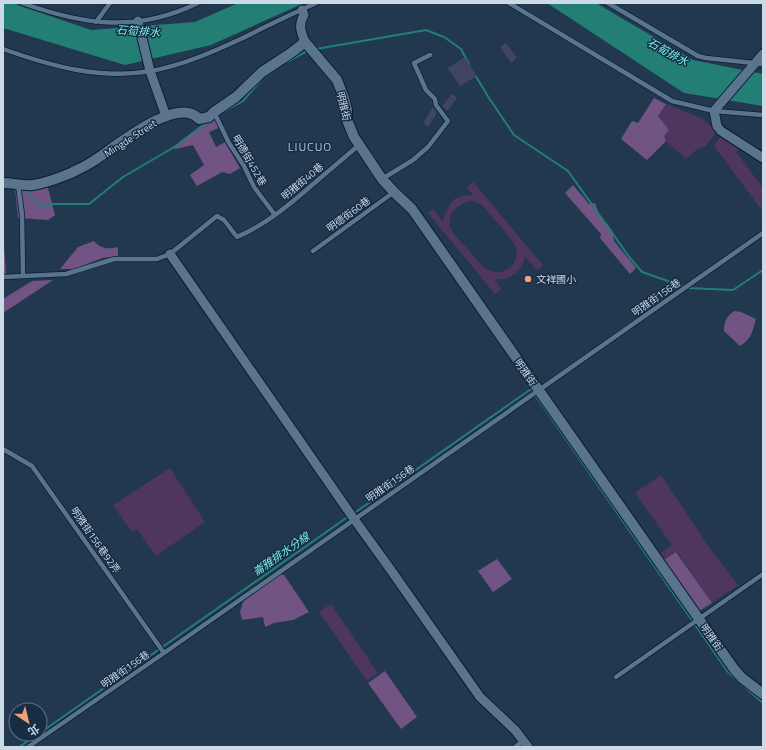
<svg xmlns="http://www.w3.org/2000/svg" width="766" height="750" font-family="'Titillium Web','Noto Sans TC',sans-serif">
  <style>
    .green { fill: #4f365e; fill-rule: evenodd }
    .forest { fill: #715384 }
    .water { fill: #237e76 }
    .lines { fill: none; stroke-linecap: round; stroke-linejoin: round }
    .stream { stroke: #237e76; stroke-width: 2 }
    .building { fill: #424562 }
    .service-casing { stroke: #081e33; stroke-width: 6 }
    .minor-casing { stroke: #081e33; stroke-width: 11 }
    .tertiary-casing { stroke: #081e33; stroke-width: 12 }
    .service { stroke: #5b748d; stroke-width: 4.5 }
    .minor { stroke: #5b748d; stroke-width: 9 }
    .tertiary { stroke: #5b748d; stroke-width: 10 }
    .poi-dot { fill: #f1a17c; stroke: #172d43; stroke-width: 1.5 }
    .labels { text-anchor: middle; stroke-width: 3; stroke-linejoin: round; paint-order: stroke }
    .street-label { font-size: 10px; fill: #ccdae8; stroke: #172d43 }
    .poi-label { font-size: 10px; fill: #ccdae8; stroke: #172d43; text-anchor: start }
    .water-label { font-size: 11px; font-style: italic; fill: #76f3e6; stroke: #172d43 }
    .quarter-label { font-size: 12px; letter-spacing: 1px; fill: #a9c4e0; stroke: #172d43 }
  </style>
  <rect width="100%" height="100%" fill="#21384e"/>
  <path class="green" d="M666 104 701 118 717 131 706 146 696 150 686 159 666 141 658 116Z
    M721 136 740 148 736 152 763 188V212L714 146Z
    M473 182 543 265 538 271 525 257C521 272 511 281 495 279L501 289 495 294 428 213 434 209 442 221C452 202 449 196 473 195L467 187ZM471 201 481 204 484 207C491 216 513 239 516 248 517 253 516 258 514 263 509 271 498 274 490 271 482 268 476 258 470 252 465 245 457 239 452 231 444 217 457 203 471 201Z
    M170 468 205 522 156 556 137 529 132 532 113 505Z
    M661 475 710 548 738 585 712 603 677 552 661 562 656 556 672 545 635 493Z
    M331 604 378 673 367 681 319 612Z"/>
  <path class="forest" d="M654 98 666 104 658 116 669 130 664 136 666 141 647 160 621 139 632 121 638 123Z
    M215 119 219 128 209 132 216 147 225 142 240 168 230 174 222 172 197 186 190 175 204 165 193 145 175 149 173 147 199 127Z
    M47 184 55 215 48 220 18 218 15 188Z
    M573 185 589 204 595 203 599 214 612 230 614 241 636 268 630 274 600 238 601 234 565 193Z
    M94 241C100 248 108 250 118 247V256L102 258 75 269H60L78 247Z
    M3 242H4L6 274H3Z
    M53 280 3 313V299L32 281Z
    M734 311 741 312 756 319C753 330 751 340 740 346L724 331C724 322 726 317 734 311Z
    M676 552 712 603 696 613 661 562Z
    M497 559 512 579 493 592 478 571Z
    M279 574 284 575 309 612 293 620 274 623 265 627 263 617 242 620 240 612 244 599Z
    M385 671 417 717 401 729 368 683Z"/>
  <path class="water" d="M3 3H12L91 30 195 22 238 3H304L211 45 125 65 3 28Z
    M547 3H596L693 60 763 74V106L684 93Z"/>
  <g class="lines">
    <path class="stream" d="M316 49 426 30 444 37 461 49 469 64
      M287 62 307 51
      M475 75 489 98 514 135 568 171 630 258 642 272 688 288 733 290 763 270
      M216 116 243 101 263 78 278 67
      M22 188 38 204H89L123 177 176 146 207 122
      M353 514 531 389 728 672 763 703
      M40 733 349 516
      M19 747 38 734"/>
  </g>
  <path class="building" d="M506 43 517 58 511 63 500 47Z
    M465 57 477 76 460 86 448 68Z
    M452 94 457 98 447 111 442 106Z
    M433 107 437 113 428 127 423 123Z"/>
  <g class="lines">
    <g class="service-casing">
      <path id="service" d="M22 3C84 25 136 33 198 3
        M509 3 672 101 714 111 763 115
        M608 3 698 56 706 58 763 64
        M96 22 110 3
        M3 49C51 66 100 80 151 71 184 65 215 51 245 37 268 25 292 14 316 3
        M214 112 229 143 244 166 254 187 275 215
        M382 179 413 160 428 147 448 121 436 105 435 99 426 90 414 63 430 55
        M18 184 22 215 23 275
        M313 251 394 192
        M3 277 66 274 114 259H157L170 254 217 216 224 220 237 237C265 225 289 205 311 186 327 172 343 159 359 145
        M3 449 32 466 164 653
        M616 677 763 574
        M28 747 164 653 763 233
        M515 747 523 741"/>
    </g>
    <g class="minor-casing">
      <path id="minor" d="M302 10 304 15C298 25 301 32 305 42
        M138 21 150 71 166 116
        M763 54 714 111 717 126 721 131 763 158
        M170 254 354 519 388 566 480 697 515 730 528 747"/>
    </g>
    <g class="tertiary-casing">
      <path id="tertiary" d="M3 183C13 183 23 186 33 185 46 183 59 178 71 173 79 169 88 165 95 160 114 148 178 94 199 119L209 117 214 112 236 97 262 72 291 53 305 42 337 80 344 98 347 110V120L354 137 382 179 394 192 412 209 734 669 742 678 763 694"/>
    </g>
    <use href="#service" class="service"/>
    <use href="#minor" class="minor"/>
    <use href="#tertiary" class="tertiary"/>
  </g>
  <circle class="poi-dot" cx="528" cy="279" r="4"/>
  <g class="labels">
    <g class="street-label">
      <text transform="translate(344 106) rotate(76)" y="4">明雅街</text>
      <text transform="translate(130 138) rotate(-33)" y="4">Mingde Street</text>
      <text transform="translate(250 160) rotate(60)" y="4">明德街452巷</text>
      <text transform="translate(302 181) rotate(-40)" y="4">明雅街40巷</text>
      <text transform="translate(348 214) rotate(-36)" y="4">明德街60巷</text>
      <text transform="translate(656 297) rotate(-35)" y="4">明雅街156巷</text>
      <text transform="translate(526 372) rotate(55)" y="4">明雅街</text>
      <text transform="translate(390 483) rotate(-35)" y="4">明雅街156巷</text>
      <text transform="translate(96 540) rotate(55)" y="4">明雅街156巷92弄</text>
      <text transform="translate(712 637) rotate(55)" y="4">明雅街</text>
      <text transform="translate(125 669) rotate(-35)" y="4">明雅街156巷</text>
    </g>
    <g class="poi-label">
      <text x="536" y="283">文祥國小</text>
    </g>
    <g class="water-label">
      <text transform="translate(138 31) rotate(4)" y="4">石筍排水</text>
      <text transform="translate(668 52) rotate(29)" y="4">石筍排水</text>
      <text transform="translate(281 554) rotate(-35)" y="4">崙雅排水分線</text>
    </g>
    <g class="quarter-label">
      <text x="310" y="151">LIUCUO</text>
    </g>
  </g>
  <rect width="766" height="750" fill="none" stroke="#ccdae8" stroke-width="8"/>
  <g transform="translate(28 722) rotate(145)"><circle r="19" fill="#172d43" stroke="#5f7285"/>
  <path d="M0-3L7 15L0 10L-7 15Z" fill="#f1a17c"/>
  <text y="-6" font-size="11" font-weight="bold" text-anchor="middle" fill="#ccdae8">北</text>
  </g>
</svg>
